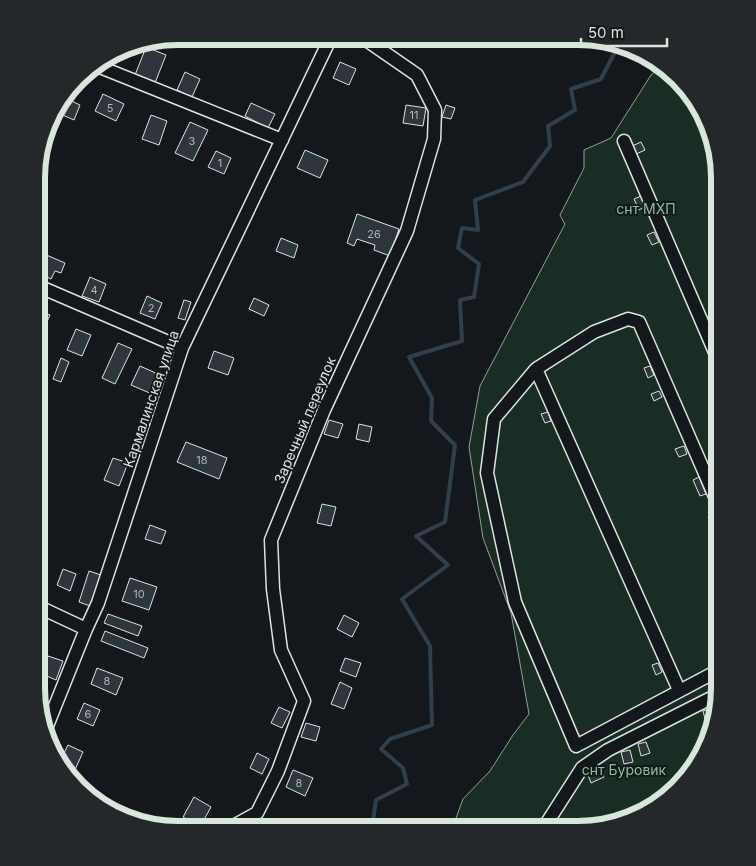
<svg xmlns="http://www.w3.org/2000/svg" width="756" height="866" font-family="Inter,sans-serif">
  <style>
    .green { fill: #1a2d24; stroke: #939e99 }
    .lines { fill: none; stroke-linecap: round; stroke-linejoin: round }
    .stream { stroke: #2f3f4d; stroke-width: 4 }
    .building { fill: #2c363c; stroke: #d8e6dc }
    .minor-casing { stroke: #d8e6dc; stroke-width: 15 }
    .minor { stroke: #14181c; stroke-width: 12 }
    .labels { text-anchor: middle; stroke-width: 4; stroke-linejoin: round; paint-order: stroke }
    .number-label { font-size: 11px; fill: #adbab4 }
    .park-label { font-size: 14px; fill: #8ac095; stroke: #14181c }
    .street-label { font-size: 14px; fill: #d8e6dc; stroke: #14181c }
    .rim { fill: none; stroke: #d8e6dc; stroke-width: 6 }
  </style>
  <rect width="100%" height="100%" fill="#14181c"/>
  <path class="green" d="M662 66 701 107 720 178 719 697 701 759 649 811 587 829H452L463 799 490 771 513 735 529 714 511 613 483 538 469 447 480 386 565 224 560 215 584 168V150L611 138 651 75Z"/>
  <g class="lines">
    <path class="stream" d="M369 829 372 828 376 800 407 784 403 768 381 749 390 739 432 725 430 646 402 599 448 565 416 536 445 522 455 445 431 421 432 398 409 357 462 341 460 300 474 297 479 264 458 248 462 228 478 230 475 200 523 182 550 146 548 126 575 110 571 89 601 79 618 46"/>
  </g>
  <path class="building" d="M146 47 166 55 155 83 135 75Z
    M340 62 356 69 349 85 333 78Z
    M185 72 200 79 192 97 177 90Z
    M103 94 124 104 116 121 95 111Z
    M65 98 80 105 74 120 58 113Z
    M251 103 275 114 268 128 245 116Z
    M406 105 426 108 423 126 403 123Z
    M446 105 455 108 451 119 442 117Z
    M151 115 167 121 159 145 142 139Z
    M190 122 208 130 193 161 175 153Z
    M641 142 645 150 634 155 630 147Z
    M305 150 328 160 320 178 297 168Z
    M216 151 231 158 224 174 208 167Z
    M641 196 646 206 639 210 634 199Z
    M357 214 399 229 390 256 374 250 375 245 357 239 354 246 347 243Z
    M654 232 659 242 652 245 647 235Z
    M281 238 298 245 294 258 276 251Z
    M44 254 65 263 61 273 55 271 51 279 38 273V267Z
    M90 277 106 284 99 302 82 296Z
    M147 296 162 303 155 319 140 313Z
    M254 298 269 305 264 316 249 309Z
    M184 300 191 302 185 320 178 318Z
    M38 311 50 315 44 328 38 326Z
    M76 329 91 335 82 356 67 350Z
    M118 343 132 349 115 384 102 378Z
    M214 351 234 358 228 375 208 368Z
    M61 358 69 362 61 382 53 379Z
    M140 366 160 375 152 394 131 385Z
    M650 366 654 375 648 378 644 368Z
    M659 391 662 397 654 401 651 394Z
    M548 412 551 421 545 423 541 414Z
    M329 420 343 424 338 438 324 434Z
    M359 424 372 427 369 442 356 439Z
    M186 442 227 458 219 479 177 462Z
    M684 446 687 454 679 457 675 449Z
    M113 458 128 463 119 486 104 480Z
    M699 477 706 494 700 496 693 480Z
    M322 504 336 507 331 526 317 523Z
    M715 514 719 523 712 527 708 517Z
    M150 525 166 531 161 544 145 539Z
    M63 569 76 574 70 591 57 585Z
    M89 571 101 575 90 606 79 602Z
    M130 578 157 587 149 610 122 601Z
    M108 614 142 626 138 636 104 623Z
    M344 615 359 623 352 637 337 629Z
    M105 631 148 648 144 658 101 641Z
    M48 656 63 661 56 680 42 674Z
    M345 658 361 663 356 677 340 671Z
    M658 663 662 672 656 675 652 665Z
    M97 668 123 678 116 695 91 684Z
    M340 682 352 688 344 709 331 704Z
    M84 703 100 710 93 726 77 719Z
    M279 707 290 712 282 728 271 723Z
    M710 709 713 718 712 721 706 723 703 711Z
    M306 723 320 727 316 741 301 737Z
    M646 742 650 753 641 756 638 744Z
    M68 745 83 752 74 772 62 766 59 763Z
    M630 750 633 762 624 764 621 752Z
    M257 753 269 759 262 774 250 768Z
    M293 770 313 778 305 796 286 787Z
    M601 770 604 777 591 783 588 775Z
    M194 797 211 807 200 827 183 817Z"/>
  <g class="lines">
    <g class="minor-casing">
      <path id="minor" d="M95 65 282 140
        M624 141 720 364
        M38 286 182 348
        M536 369 494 419 487 473 515 602 576 746 719 670
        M37 606 86 629
        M679 690 536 369 594 332 628 319 639 322 720 508
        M47 726 86 629 98 603 182 348 331 37
        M228 829 257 813 278 771 304 701 281 650 273 589 271 540 324 410 407 231 434 139 435 110 417 75 362 37
        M543 829 582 768 608 750 719 694"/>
    </g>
    <use href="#minor" class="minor"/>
  </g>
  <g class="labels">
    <g class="number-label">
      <text x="110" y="112">5</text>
      <text x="414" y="119">11</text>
      <text x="192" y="145">3</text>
      <text x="220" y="167">1</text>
      <text x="374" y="238">26</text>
      <text x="94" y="294">4</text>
      <text x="151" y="312">2</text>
      <text x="202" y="464">18</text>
      <text x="139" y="598">10</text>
      <text x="107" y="685">8</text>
      <text x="88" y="718">6</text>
      <text x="299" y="787">8</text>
    </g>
    <g class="park-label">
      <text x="646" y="214">снт МХП</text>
      <text x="624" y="775">снт Буровик</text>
    </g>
    <g class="street-label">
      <text transform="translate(151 399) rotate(-71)" y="5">Кармалинская улица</text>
      <text transform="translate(305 420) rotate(-67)" y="5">Заречный переулок</text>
    </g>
  </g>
  <path d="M0 0H756V866H0ZM178 45H578A133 133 0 0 1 711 178V688A133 133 0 0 1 578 821H178A133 133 0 0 1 45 688V178A133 133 0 0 1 178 45Z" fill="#24282b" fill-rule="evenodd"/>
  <path class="rim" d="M178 45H578A133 133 0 0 1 711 178V688A133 133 0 0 1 578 821H178A133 133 0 0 1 45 688V178A133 133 0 0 1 178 45Z"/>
  <path d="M581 38v8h86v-8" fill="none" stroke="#d8e6dc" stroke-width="2.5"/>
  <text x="588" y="38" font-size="15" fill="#d8e6dc" stroke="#14181c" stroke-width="4" paint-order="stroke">50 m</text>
</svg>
